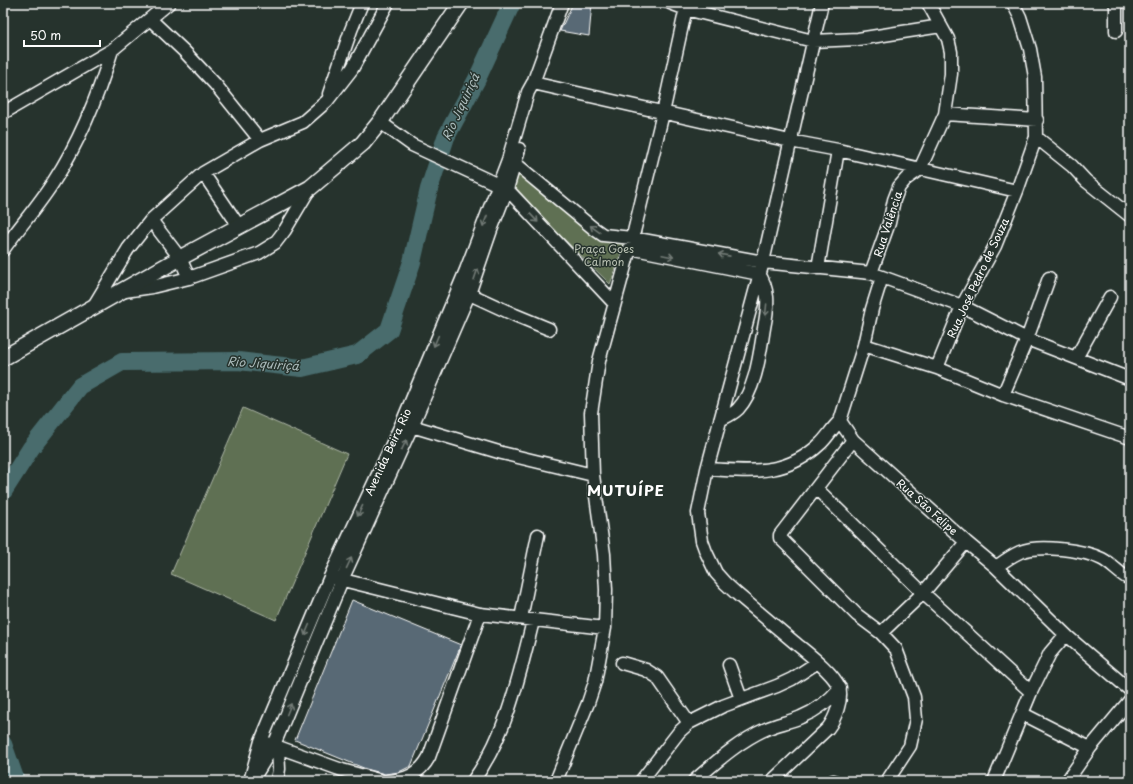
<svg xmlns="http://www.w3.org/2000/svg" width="1133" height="784" font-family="'Playpen Sans',sans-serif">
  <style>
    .green { fill: #5f7052; stroke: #afb8a8 }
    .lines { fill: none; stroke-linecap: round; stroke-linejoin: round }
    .river { stroke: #486c6d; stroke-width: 18 }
    .building { fill: #586975; stroke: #fff }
    .minor-casing { stroke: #fff; stroke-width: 15 }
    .major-casing { stroke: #fff; stroke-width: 18 }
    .minor { stroke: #26332d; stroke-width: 12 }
    .major { stroke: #26332d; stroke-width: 15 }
    .oneway { stroke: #727a76 }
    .labels { text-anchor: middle; stroke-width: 3; stroke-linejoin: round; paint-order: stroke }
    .street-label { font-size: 11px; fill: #fff; stroke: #26332d }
    .park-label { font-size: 11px; fill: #b7bfb1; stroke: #26332d }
    .water-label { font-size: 12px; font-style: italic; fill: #adbdbd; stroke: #26332d }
    .district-label { font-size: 15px; font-weight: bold; letter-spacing: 1px; fill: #fff; stroke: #26332d }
  </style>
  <rect width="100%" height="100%" fill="#26332d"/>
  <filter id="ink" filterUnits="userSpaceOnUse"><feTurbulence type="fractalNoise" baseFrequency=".025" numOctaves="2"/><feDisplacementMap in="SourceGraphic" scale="8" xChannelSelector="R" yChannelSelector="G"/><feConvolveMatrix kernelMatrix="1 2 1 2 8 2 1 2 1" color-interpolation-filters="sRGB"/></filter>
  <g filter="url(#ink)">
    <path class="green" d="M518 170 626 243 610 284 512 188Z
      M243 408 347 454 276 620 171 574Z"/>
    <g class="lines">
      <path class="river" d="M3 492 31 448 80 386 122 362 238 361 302 368 357 355 389 330 412 262 429 189 446 137 477 79 512 3
        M3 744 16 781"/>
    </g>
    <path class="building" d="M573 3H592L589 36 560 31Z
      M352 600 461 645 411 766 399 772 385 774 366 769 295 740Z"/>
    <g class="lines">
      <g class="minor-casing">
        <path id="minor" d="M670 3 686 9 813 41 858 39 941 26
          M1115 3 1116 6V31
          M150 19 184 51 215 84 260 140
          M533 83 790 141 838 150 1017 191
          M329 94 351 30 362 3
          M3 113 112 50 169 3
          M945 114 1037 120
          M380 122 412 145 507 189 614 303
          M1036 137 1072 166 1086 181 1130 216
          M509 161 516 164 593 228 603 235 632 238 763 262 871 273 962 306 1027 339 1130 379
          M203 173 239 226
          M151 220 180 258 189 278
          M630 248 759 274C764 281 766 288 767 297 768 307 766 318 764 328 760 352 756 390 738 409 733 414 726 417 720 420
          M3 250C19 227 39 205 54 181 80 141 98 96 112 50
          M818 268 838 150
          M871 273 889 223 894 200 899 187 906 179 920 169 945 114 951 74V52L948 39 928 3
          M125 291 152 287 189 278 259 253 275 243 285 230 310 188
          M463 291 515 315 549 329
          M93 307 128 249 151 220 203 173 260 140 303 122 327 101 352 69 388 3
          M864 345 937 368 1003 395 1130 438
          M1076 358 1110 297
          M937 368 962 306 995 246 1017 191 1036 137 1035 77 1030 49 1020 17 1013 3
          M1003 395 1027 339 1049 278
          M840 421 864 345 872 309 882 277
          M405 424 502 453 593 475
          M853 440 780 535V538L857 615 881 633 896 649 914 697 916 719 910 746 887 781
          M707 469C751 471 785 477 820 444 827 438 832 428 840 421L853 440 966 542 996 567 1068 637 1130 690
          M817 489 923 593 1031 692
          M996 567C1003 562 1011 556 1020 552 1039 544 1084 550 1102 559 1112 564 1121 576 1130 579
          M335 578 480 614 605 628
          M521 618 538 535
          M881 633 923 593 966 542
          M622 663 646 670 657 677 689 723 723 706 777 686 792 679 818 662
          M729 665 741 699
          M1023 714 1090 748
          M267 743 342 770 382 781
          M256 774 274 745 342 580 412 426 469 294 491 230 507 189 519 149
          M250 781 261 741 330 577 402 423 466 270 508 160 528 92 533 83 562 3
          M277 781 279 769 278 747
          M387 781C406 780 420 774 429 757L480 614
          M473 781C507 734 519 676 533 621
          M556 781 588 703 595 682 605 628 606 590 604 554 593 475 591 413 599 361 630 248 663 113 687 3
          M641 781 679 732 689 723
          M694 781C716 762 739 741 766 729 777 724 790 722 801 717 816 711 829 701 840 688
          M772 781 828 728C835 719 843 699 839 687 833 672 806 652 794 642 775 626 756 610 737 594L725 583 716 573 706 552 702 541 698 513 707 469 763 262 822 3
          M833 781H834
          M994 781 1031 692 1050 653 1062 639 1068 637
          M1067 781 1090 748 1130 700"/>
      </g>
      <g class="major-casing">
        <path id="major" d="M3 358 180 258 310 188 363 143 380 122 461 3"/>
      </g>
      <use href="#minor" class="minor"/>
      <use href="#major" class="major"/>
    </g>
    <defs><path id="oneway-shaft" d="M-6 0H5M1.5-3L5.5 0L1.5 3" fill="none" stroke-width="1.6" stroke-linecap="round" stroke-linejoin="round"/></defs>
    <g class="oneway">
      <use href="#oneway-shaft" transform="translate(534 218) rotate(47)"/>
      <use href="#oneway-shaft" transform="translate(485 221) rotate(111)"/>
      <use href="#oneway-shaft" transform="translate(595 229) rotate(-144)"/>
      <use href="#oneway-shaft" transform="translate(724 255) rotate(-169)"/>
      <use href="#oneway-shaft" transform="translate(668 256) rotate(12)"/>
      <use href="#oneway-shaft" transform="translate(476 274) rotate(-71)"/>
      <use href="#oneway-shaft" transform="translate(766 310) rotate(96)"/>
      <use href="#oneway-shaft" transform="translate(436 341) rotate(113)"/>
      <use href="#oneway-shaft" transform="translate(404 445) rotate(-65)"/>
      <use href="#oneway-shaft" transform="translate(360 511) rotate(115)"/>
      <use href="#oneway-shaft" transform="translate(349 563) rotate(-65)"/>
      <use href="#oneway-shaft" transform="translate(307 630) rotate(113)"/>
      <use href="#oneway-shaft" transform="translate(289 709) rotate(-68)"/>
    </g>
  </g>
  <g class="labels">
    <g class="street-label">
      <text transform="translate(888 224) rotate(-72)" y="4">Rua Valência</text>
      <text transform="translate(978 278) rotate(-65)" y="4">Rua José Pedro de Souza</text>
      <text transform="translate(388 452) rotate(-65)" y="4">Avenida Beira Rio</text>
      <text transform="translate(927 507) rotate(42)" y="4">Rua São Felipe</text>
    </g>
    <g class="park-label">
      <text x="604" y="253">Praça Goes<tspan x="604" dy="13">Calmon</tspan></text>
    </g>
    <g class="water-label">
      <text transform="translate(461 107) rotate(-65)" y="4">Rio Jiquiriçá</text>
      <text transform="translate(263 364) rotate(4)" y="4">Rio Jiquiriçá</text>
    </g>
    <g class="district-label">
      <text x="626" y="496">MUTUÍPE</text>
    </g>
  </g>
  <rect width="1133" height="784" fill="none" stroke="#26332d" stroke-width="16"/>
  <rect x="8" y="8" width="1117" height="768" fill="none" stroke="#fff" stroke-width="1.5" filter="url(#ink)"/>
  <path d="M24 40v6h76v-6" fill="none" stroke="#ffffff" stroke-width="2"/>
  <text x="30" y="40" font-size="12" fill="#ffffff" stroke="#26332d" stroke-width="3" paint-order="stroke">50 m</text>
</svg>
